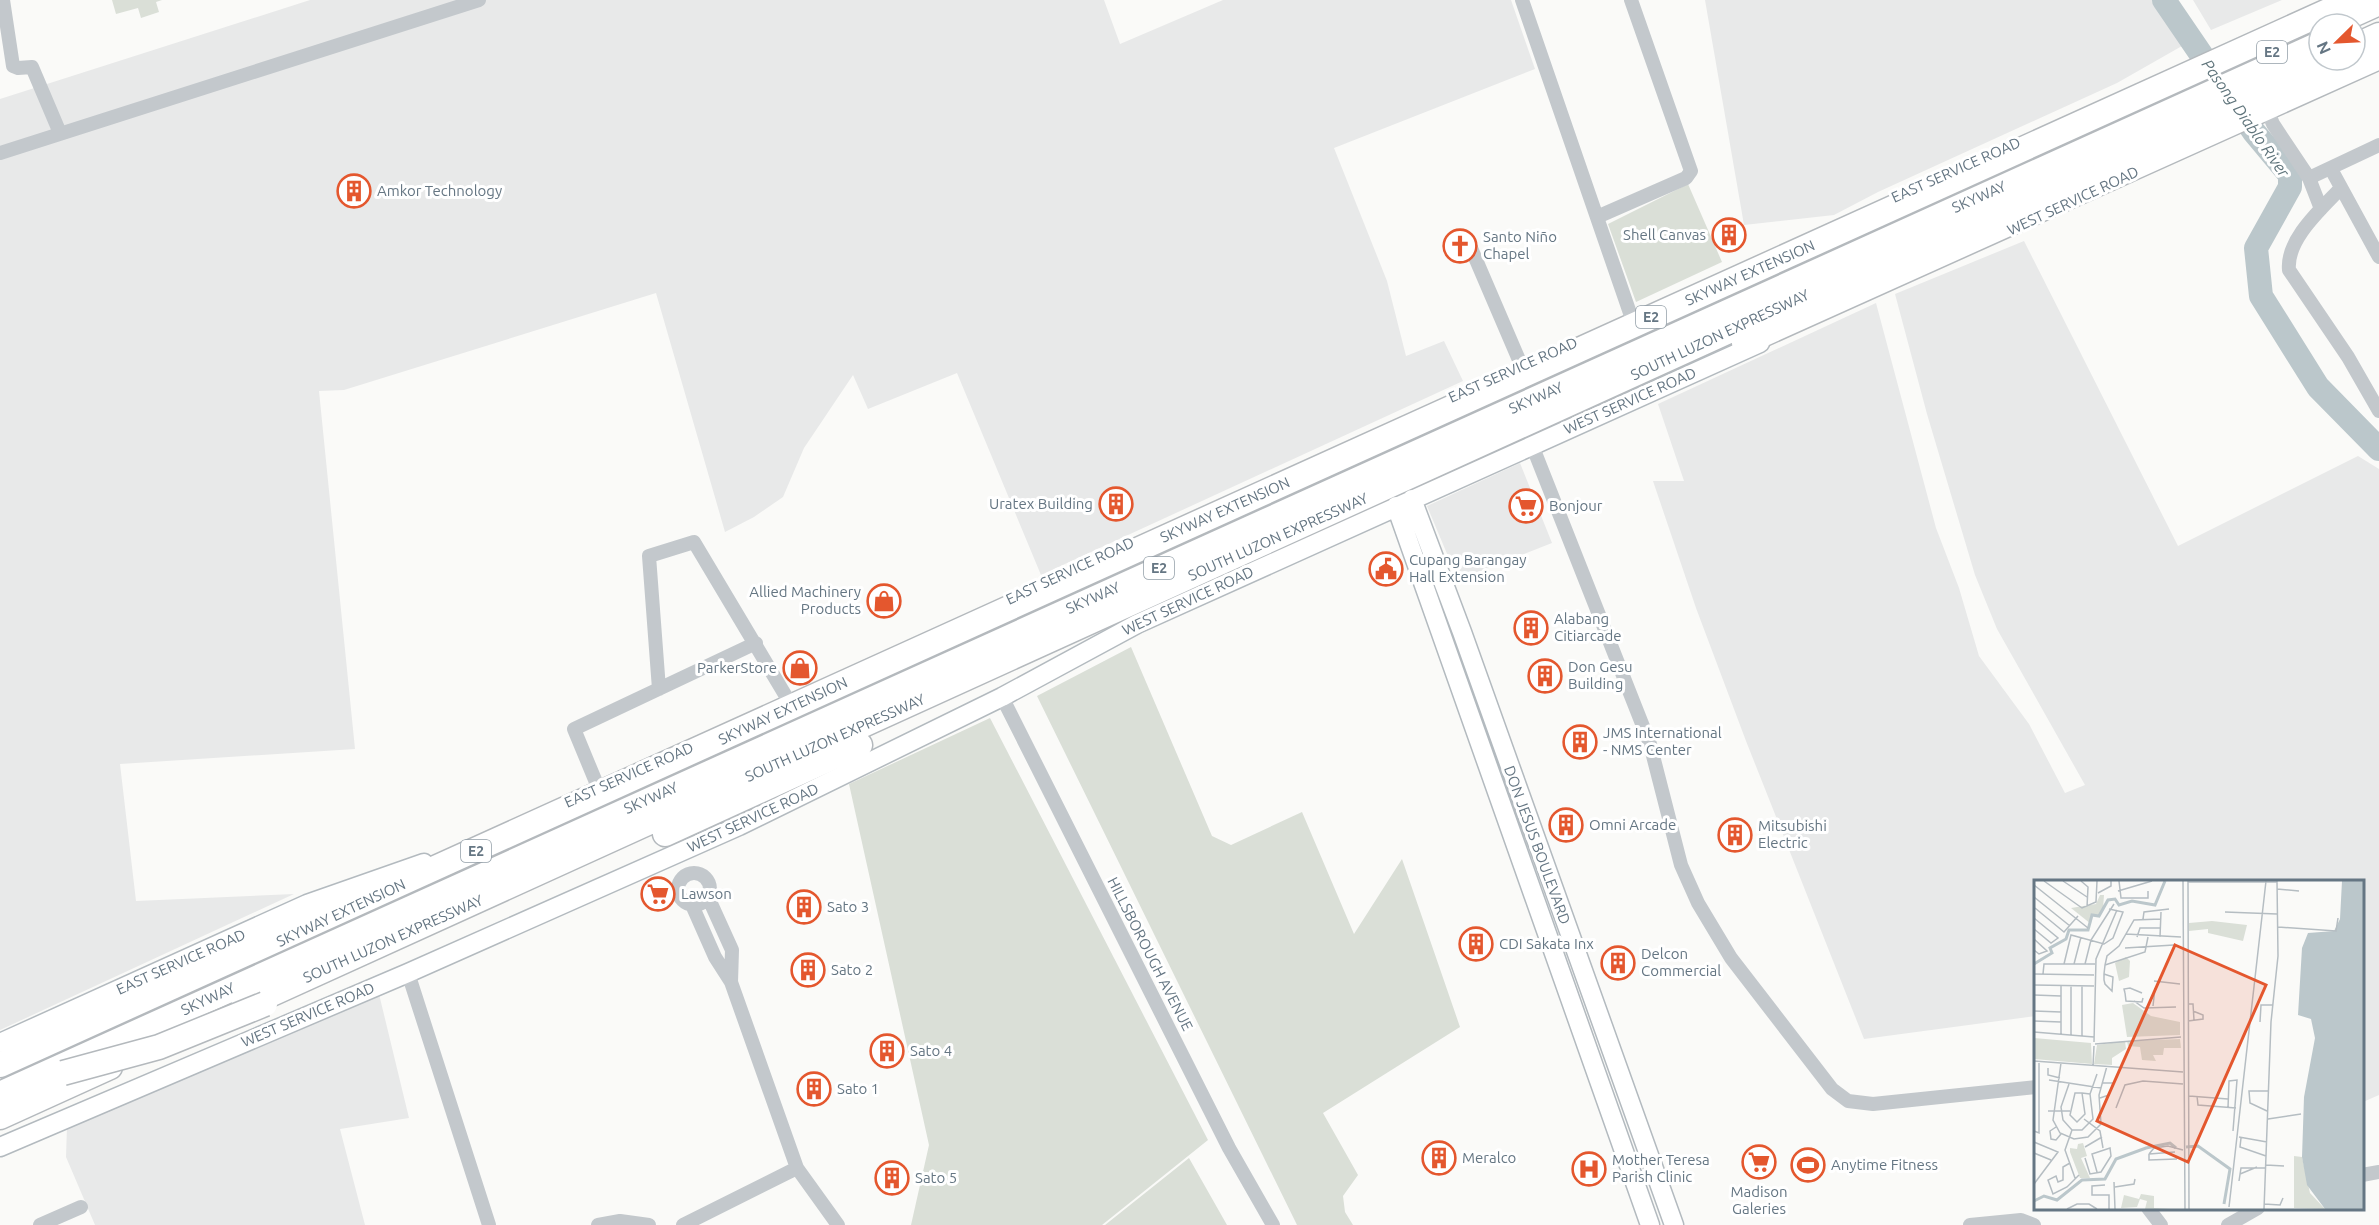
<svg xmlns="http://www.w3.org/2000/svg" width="2379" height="1225" font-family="Ubuntu,sans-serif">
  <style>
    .built { fill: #e8e9e9 }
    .green { fill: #dadfd7 }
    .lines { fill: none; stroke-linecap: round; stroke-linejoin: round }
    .river { stroke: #bbc7cb; stroke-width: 24 }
    .secondary-casing { stroke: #b3babf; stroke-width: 21 }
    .highway-casing { stroke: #b4b9bd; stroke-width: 27 }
    .street { stroke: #c3c8cc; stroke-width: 14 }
    .secondary { stroke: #fff; stroke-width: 18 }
    .highway { stroke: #fff; stroke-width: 24 }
    .highway-bridge-casing { stroke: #b4b9bd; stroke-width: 27; stroke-linecap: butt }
    .highway-bridge { stroke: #fff; stroke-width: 24 }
    .labels { text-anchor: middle; stroke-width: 6; stroke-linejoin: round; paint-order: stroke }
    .shield { fill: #fff; stroke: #939fa8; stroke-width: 1.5 }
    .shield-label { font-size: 14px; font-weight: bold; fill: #657683 }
    .street-label { font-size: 15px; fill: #657683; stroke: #fff }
    .poi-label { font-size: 15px; fill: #657683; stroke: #fff; text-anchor: start }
    .water-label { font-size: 16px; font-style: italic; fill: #60757c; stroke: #fff }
    .inset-river { fill: none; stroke: #bbc7cb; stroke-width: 3 }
    .inset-road { fill: none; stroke: #b5bdc2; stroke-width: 1.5 }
    .view { fill: #e4572e; fill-opacity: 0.15; stroke: #e4572e; stroke-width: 3 }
    .inset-edge { fill: none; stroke: #657683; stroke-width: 3 }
  </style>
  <rect width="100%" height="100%" fill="#fafaf8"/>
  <path class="built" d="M310 0H1104L1120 44 1223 0H1511L1535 69 1334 148 1387 281 1406 356 1444 341 1463 381 1041 575 957 373 868 409 853 375 804 448 783 497 754 517 725 532 656 293 344 390 319 391 355 749 120 764 136 901 294 894 0 1030V99Z
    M1705 0H2165L2189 42 2117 83 1878 192 1834 215 1744 225Z
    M2193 0H2282L2211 30Z
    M2024 241 2178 546 2358 456 2379 469V1095L2363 1102 2362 882H2036L2035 1016 1864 1039 1746 741 1696 608 1653 481H1684L1658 404 1876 303 1936 528 1959 588 1979 656 2029 724 2065 793 2085 785 1997 629 1975 575 1927 414 1895 294Z
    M1520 463 1552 543 1458 580 1427 506Z
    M379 994 409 1118 340 1129 365 1225H95L66 1157 67 1126Z"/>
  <path class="green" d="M112 0H162L156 2 159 12 141 18 138 8 116 14Z
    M1688 184 1722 262 1636 302 1608 224Z
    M1131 647 1212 836 1231 845 1302 812 1354 934 1402 859 1460 1027 1323 1113 1358 1175 1343 1196 1345 1212 1353 1225H1297L1037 696Z
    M990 718 1208 1140 1102 1225H911L929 1145 849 784Z
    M1189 1158 1227 1225H1105Z"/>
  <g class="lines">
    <path class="river" d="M2164 0 2254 132 2290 175V187L2256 248 2261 296 2318 387 2379 449"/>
    <g class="secondary-casing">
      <path id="secondary" d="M1412 499 1462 632 1674 1225
        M1396 506 1650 1225
        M0 1043 307 904 424 863
        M0 1147 408 973 739 826 1002 697 1137 624 1760 343"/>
    </g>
    <g class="highway-casing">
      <path id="highway" d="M2337 22 2379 3
        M2355 46 2379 35
        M1744 343 2379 57
        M665 834 860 745
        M243 1007 2325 60
        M0 1065 2352 0
        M0 1094 2319 44
        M0 1117 110 1067"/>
    </g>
    <path class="street" d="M3 0 13 66 18 68 32 67 60 133
      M1522 0 1631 316
      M2268 112 2273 124 2309 178 2321 209
      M0 153 479 0
      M2331 169 2379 257
      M2309 178 2379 145
      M2340 189C2320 210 2286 240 2289 270L2348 357 2379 411
      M1597 217 1686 178 1691 171 1631 0
      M1471 248 1522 367
      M1532 445 1650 744 1681 865 1698 903 1731 958 1832 1089 1848 1101 1873 1104 2036 1087
      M659 689 649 556 694 542 790 703
      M1002 697 1229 1148 1273 1225
      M598 787 574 729 756 643
      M678 889a16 16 0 1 1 32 0a16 16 0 1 1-32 0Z
      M708 897 732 950 731 982
      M692 905 715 957 731 982 797 1168 838 1225
      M408 973 489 1225
      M2362 1175 2379 1172
      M2148 1208 2161 1225
      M40 1225 81 1207
      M598 1225 620 1221 649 1225
      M683 1225 797 1168
      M1970 1225 2021 1220 2034 1225
      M2228 1225 2258 1208"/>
    <use href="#secondary" class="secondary"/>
    <use href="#highway" class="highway"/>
    <g class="highway-bridge-casing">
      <path id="highway-bridge" d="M63 1073 159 1047 265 1004"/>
    </g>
    <use href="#highway-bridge" class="highway-bridge"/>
  </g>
  <defs>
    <g id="building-ring" transform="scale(1.725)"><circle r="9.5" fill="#fff" stroke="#e4572e" stroke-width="1.5"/><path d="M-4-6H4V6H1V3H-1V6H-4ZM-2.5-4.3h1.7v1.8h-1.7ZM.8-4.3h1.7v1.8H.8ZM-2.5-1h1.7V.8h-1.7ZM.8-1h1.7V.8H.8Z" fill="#e4572e"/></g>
    <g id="church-ring" transform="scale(1.725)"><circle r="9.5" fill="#fff" stroke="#e4572e" stroke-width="1.5"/><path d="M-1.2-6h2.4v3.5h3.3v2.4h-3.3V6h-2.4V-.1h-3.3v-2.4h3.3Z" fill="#e4572e"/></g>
    <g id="supermarket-ring" transform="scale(1.725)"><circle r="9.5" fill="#fff" stroke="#e4572e" stroke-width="1.5"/><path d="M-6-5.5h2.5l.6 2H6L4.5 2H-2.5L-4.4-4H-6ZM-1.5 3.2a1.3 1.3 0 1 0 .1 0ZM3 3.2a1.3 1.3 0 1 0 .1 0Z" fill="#e4572e"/></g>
    <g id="civic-ring" transform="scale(1.725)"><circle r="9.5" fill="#fff" stroke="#e4572e" stroke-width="1.5"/><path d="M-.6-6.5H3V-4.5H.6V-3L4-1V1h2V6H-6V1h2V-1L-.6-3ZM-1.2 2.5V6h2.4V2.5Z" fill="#e4572e"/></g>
    <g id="shop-ring" transform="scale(1.725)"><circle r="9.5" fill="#fff" stroke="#e4572e" stroke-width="1.5"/><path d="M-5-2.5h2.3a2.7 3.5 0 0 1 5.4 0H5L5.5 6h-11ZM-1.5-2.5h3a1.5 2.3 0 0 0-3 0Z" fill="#e4572e"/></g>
    <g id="stadium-ring" transform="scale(1.725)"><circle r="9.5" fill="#fff" stroke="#e4572e" stroke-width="1.5"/><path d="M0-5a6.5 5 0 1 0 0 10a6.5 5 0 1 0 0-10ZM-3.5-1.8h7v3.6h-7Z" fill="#e4572e"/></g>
    <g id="hospital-ring" transform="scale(1.725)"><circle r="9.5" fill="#fff" stroke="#e4572e" stroke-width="1.5"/><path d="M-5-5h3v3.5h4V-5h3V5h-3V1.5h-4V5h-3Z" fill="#e4572e"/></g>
  </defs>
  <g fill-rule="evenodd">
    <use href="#building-ring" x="354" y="191"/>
    <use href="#building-ring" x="1729" y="235"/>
    <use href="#church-ring" x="1460" y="246"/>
    <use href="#building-ring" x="1116" y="504"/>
    <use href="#supermarket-ring" x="1526" y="506"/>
    <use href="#civic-ring" x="1386" y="569"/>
    <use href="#shop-ring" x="884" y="601"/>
    <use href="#building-ring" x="1531" y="628"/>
    <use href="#shop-ring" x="800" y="668"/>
    <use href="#building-ring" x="1545" y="676"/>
    <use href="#building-ring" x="1580" y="742"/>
    <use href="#building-ring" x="1566" y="825"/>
    <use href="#building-ring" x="1735" y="835"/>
    <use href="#supermarket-ring" x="658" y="894"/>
    <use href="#building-ring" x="804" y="907"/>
    <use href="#building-ring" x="1476" y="944"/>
    <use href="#building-ring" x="1618" y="963"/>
    <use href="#building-ring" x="808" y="970"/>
    <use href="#building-ring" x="887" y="1051"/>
    <use href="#building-ring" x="814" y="1089"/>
    <use href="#building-ring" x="1439" y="1158"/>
    <use href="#supermarket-ring" x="1759" y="1162"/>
    <use href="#stadium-ring" x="1808" y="1165"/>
    <use href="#hospital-ring" x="1589" y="1169"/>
    <use href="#building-ring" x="892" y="1178"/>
  </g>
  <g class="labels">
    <g class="shield">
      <rect x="2257" y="41" width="30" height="22" rx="4.5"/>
      <rect x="1636" y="306" width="30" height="22" rx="4.5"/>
      <rect x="1144" y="557" width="30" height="22" rx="4.5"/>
      <rect x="461" y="840" width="30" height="22" rx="4.5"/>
    </g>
    <g class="shield-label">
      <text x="2272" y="57">E2</text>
      <text x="1651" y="322">E2</text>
      <text x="1159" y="573">E2</text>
      <text x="476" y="856">E2</text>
    </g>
    <g class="street-label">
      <text transform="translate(1956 170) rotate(-24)" y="5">EAST SERVICE ROAD</text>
      <text transform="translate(1979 197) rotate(-24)" y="5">SKYWAY</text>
      <text transform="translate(2073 201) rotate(-25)" y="5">WEST SERVICE ROAD</text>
      <text transform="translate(1750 273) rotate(-24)" y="5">SKYWAY EXTENSION</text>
      <text transform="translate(1720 335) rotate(-25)" y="5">SOUTH LUZON EXPRESSWAY</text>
      <text transform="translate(1513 370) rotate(-24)" y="5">EAST SERVICE ROAD</text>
      <text transform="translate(1536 398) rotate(-24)" y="5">SKYWAY</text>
      <text transform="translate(1630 401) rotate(-24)" y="5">WEST SERVICE ROAD</text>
      <text transform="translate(1225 510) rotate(-24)" y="5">SKYWAY EXTENSION</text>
      <text transform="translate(1278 537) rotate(-24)" y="5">SOUTH LUZON EXPRESSWAY</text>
      <text transform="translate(1070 571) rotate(-25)" y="5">EAST SERVICE ROAD</text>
      <text transform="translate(1093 598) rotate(-24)" y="5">SKYWAY</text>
      <text transform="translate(1188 601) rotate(-25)" y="5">WEST SERVICE ROAD</text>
      <text transform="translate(783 711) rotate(-25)" y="5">SKYWAY EXTENSION</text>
      <text transform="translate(835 738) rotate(-24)" y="5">SOUTH LUZON EXPRESSWAY</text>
      <text transform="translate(629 775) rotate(-24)" y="5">EAST SERVICE ROAD</text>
      <text transform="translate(651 798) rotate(-24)" y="5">SKYWAY</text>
      <text transform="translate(753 818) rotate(-25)" y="5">WEST SERVICE ROAD</text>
      <text transform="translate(1537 845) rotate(70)" y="5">DON JESUS BOULEVARD</text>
      <text transform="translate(341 913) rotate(-25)" y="5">SKYWAY EXTENSION</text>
      <text transform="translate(393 939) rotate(-24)" y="5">SOUTH LUZON EXPRESSWAY</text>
      <text transform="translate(1150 954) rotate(63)" y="5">HILLSBOROUGH AVENUE</text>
      <text transform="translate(181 962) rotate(-24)" y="5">EAST SERVICE ROAD</text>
      <text transform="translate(208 999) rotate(-25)" y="5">SKYWAY</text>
      <text transform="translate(308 1015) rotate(-23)" y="5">WEST SERVICE ROAD</text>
    </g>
    <g class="poi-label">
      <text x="377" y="196">Amkor Technology</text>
      <text x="1706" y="240" text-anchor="end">Shell Canvas</text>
      <text x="1483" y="242">Santo Niño<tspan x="1483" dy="17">Chapel</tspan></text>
      <text x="1093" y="509" text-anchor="end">Uratex Building</text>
      <text x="1549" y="511">Bonjour</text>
      <text x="1409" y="565">Cupang Barangay<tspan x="1409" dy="17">Hall Extension</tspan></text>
      <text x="861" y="597" text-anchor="end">Allied Machinery<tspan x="861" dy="17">Products</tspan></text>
      <text x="1554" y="624">Alabang<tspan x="1554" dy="17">Citiarcade</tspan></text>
      <text x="1568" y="672">Don Gesu<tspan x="1568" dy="17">Building</tspan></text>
      <text x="777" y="673" text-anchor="end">ParkerStore</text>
      <text x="1603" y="738">JMS International<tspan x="1603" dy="17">- NMS Center</tspan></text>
      <text x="1589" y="830">Omni Arcade</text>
      <text x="1758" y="831">Mitsubishi<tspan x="1758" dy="17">Electric</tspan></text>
      <text x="681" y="899">Lawson</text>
      <text x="827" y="912">Sato 3</text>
      <text x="1499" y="949">CDI Sakata Inx</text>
      <text x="1641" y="959">Delcon<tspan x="1641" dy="17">Commercial</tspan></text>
      <text x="831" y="975">Sato 2</text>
      <text x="910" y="1056">Sato 4</text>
      <text x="837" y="1094">Sato 1</text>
      <text x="1462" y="1163">Meralco</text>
      <text x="1612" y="1165">Mother Teresa<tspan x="1612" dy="17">Parish Clinic</tspan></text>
      <text x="1831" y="1170">Anytime Fitness</text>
      <text x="915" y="1183">Sato 5</text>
      <text x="1759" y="1197" text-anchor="middle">Madison<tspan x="1759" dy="17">Galeries</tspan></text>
    </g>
    <g class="water-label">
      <text transform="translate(2246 118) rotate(55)" y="6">Pasong Diablo River</text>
    </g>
  </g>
  <g transform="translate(2034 880)">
    <rect width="330" height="330" fill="#fafaf8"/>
    <path d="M66 15H70L69 29 64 35 58 34 57 44 37 28 62 24ZM178 41 213 45 209 61 174 53V49L155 51V43ZM92 77 96 81 95 97 85 101 81 83ZM99 123 117 136 146 142V155L93 157 88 125ZM0 158 57 163 58 184 0 179ZM146 159 147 168H130L129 175H119L122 181 108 180 106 167 94 166 93 161ZM91 161 92 169 78 178V185L60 184 63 165ZM49 263 53 276 47 278 56 298H46L36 272V268L43 269 44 264ZM260 276 268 277 276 313 291 329 260 328ZM107 314 120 316V328L137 329H111L113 321 106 319 103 327 87 328 90 315 105 319Z" fill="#dadfd7"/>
    <path d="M308 1H330V329H291L273 305 268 277 270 217 281 158 277 139 264 135 268 68 274 53 300 51 306 39Z" fill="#bbc7cb"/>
    <path class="inset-river" d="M0 84 18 73 16 68 32 59 35 50H54L58 35 65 36 74 20 81 19 85 25 98 21 121 25 131 1M152 267 164 266 196 289 190 324M0 321 10 316 23 320 48 300 71 299 82 279 112 268 136 263 142 268"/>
    <path class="inset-road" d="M10 1 48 28 62 22 63 1M29 1 53 17M47 1 54 7 53 27M85 1 87 18H114V11M149 1 151 329M154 1 155 329M154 2H243M0 5 54 48M243 9 265 11M84 11 118 1M64 13 77 6V1M0 17 36 46M1 28 30 52 44 36M191 32 243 34M0 38 24 58 17 63 0 49M109 39 110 32 135 29M244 47 302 51 304 38M92 54 147 57M103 57 106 48H127M126 57 127 32M0 59 13 71 5 74 0 70M91 68 140 65M30 84 37 55 70 64 79 58 89 32 75 29M40 84 47 57M51 84 57 60 80 24M71 85 111 72 114 57M0 94 60 95M9 94 10 84H61M70 94 79 97 78 111 71 104 70 100V94L71 85 73 76 85 66 100 40 127 39M120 101 146 104M0 105 60 106M27 105V154M48 106V156M91 113 92 121 108 122 109 118M91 113 90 109 96 108 108 113M0 115 27 116M100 121 110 128 142 127M154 124H159L160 140M119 126 121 108M0 131 27 132M0 141 27 142M154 141 169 139V135L159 131M226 142 227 125H239M0 152 60 157M37 155V106M60 162 62 79 83 30M61 164 147 157M0 181 149 192M27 183 19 240 26 253 40 259 54 257 67 244 65 215 73 186M59 186 60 166M14 188V195L26 198M15 200 67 208M35 204 27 227 29 240 38 250H48L59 239 56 214 63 194M48 213 51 234 43 242 36 235 41 213H48L56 214M155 216 194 219M163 216 164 225 202 228M66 218 75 215 79 203H69M82 228 91 205 109 201 149 204M194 228 195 201 203 200 199 251M14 231H36M233 231 216 223 215 211H234M50 239 66 251 69 268M234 239 267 234M22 247 16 251 17 259 22 260 27 254M38 250 31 270 41 298M0 251 5 253V181M205 257 233 262M207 258 206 267 232 276M0 262 24 272 0 304M51 267 68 257M0 273 17 280M115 274 120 268 134 266 149 270M115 274V280L143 279M115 274 141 272M51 278 56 294 67 292 77 276 76 268 58 274 63 292M36 283 29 287V300L24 302 22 296 14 300 19 314 33 307 45 295M232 285 250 286M206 294 223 287M205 301 207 288H231M80 302 81 329M71 305 58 306V315H75V329M81 307 100 304 101 299M230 324 246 325 249 318M195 327 232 1M33 329 43 324H55L63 329M230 329 237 142 244 76 243 1"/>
    <path class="view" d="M141 65 232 105 154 282 63 241Z"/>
    <rect width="330" height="330" class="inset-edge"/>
  </g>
  <g transform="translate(2337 42) rotate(246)"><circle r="28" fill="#ffffff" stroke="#c1c8cd" stroke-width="1.5"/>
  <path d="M0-4.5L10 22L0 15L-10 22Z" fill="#e4572e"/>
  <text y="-9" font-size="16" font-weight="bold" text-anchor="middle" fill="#657683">N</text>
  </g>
</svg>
